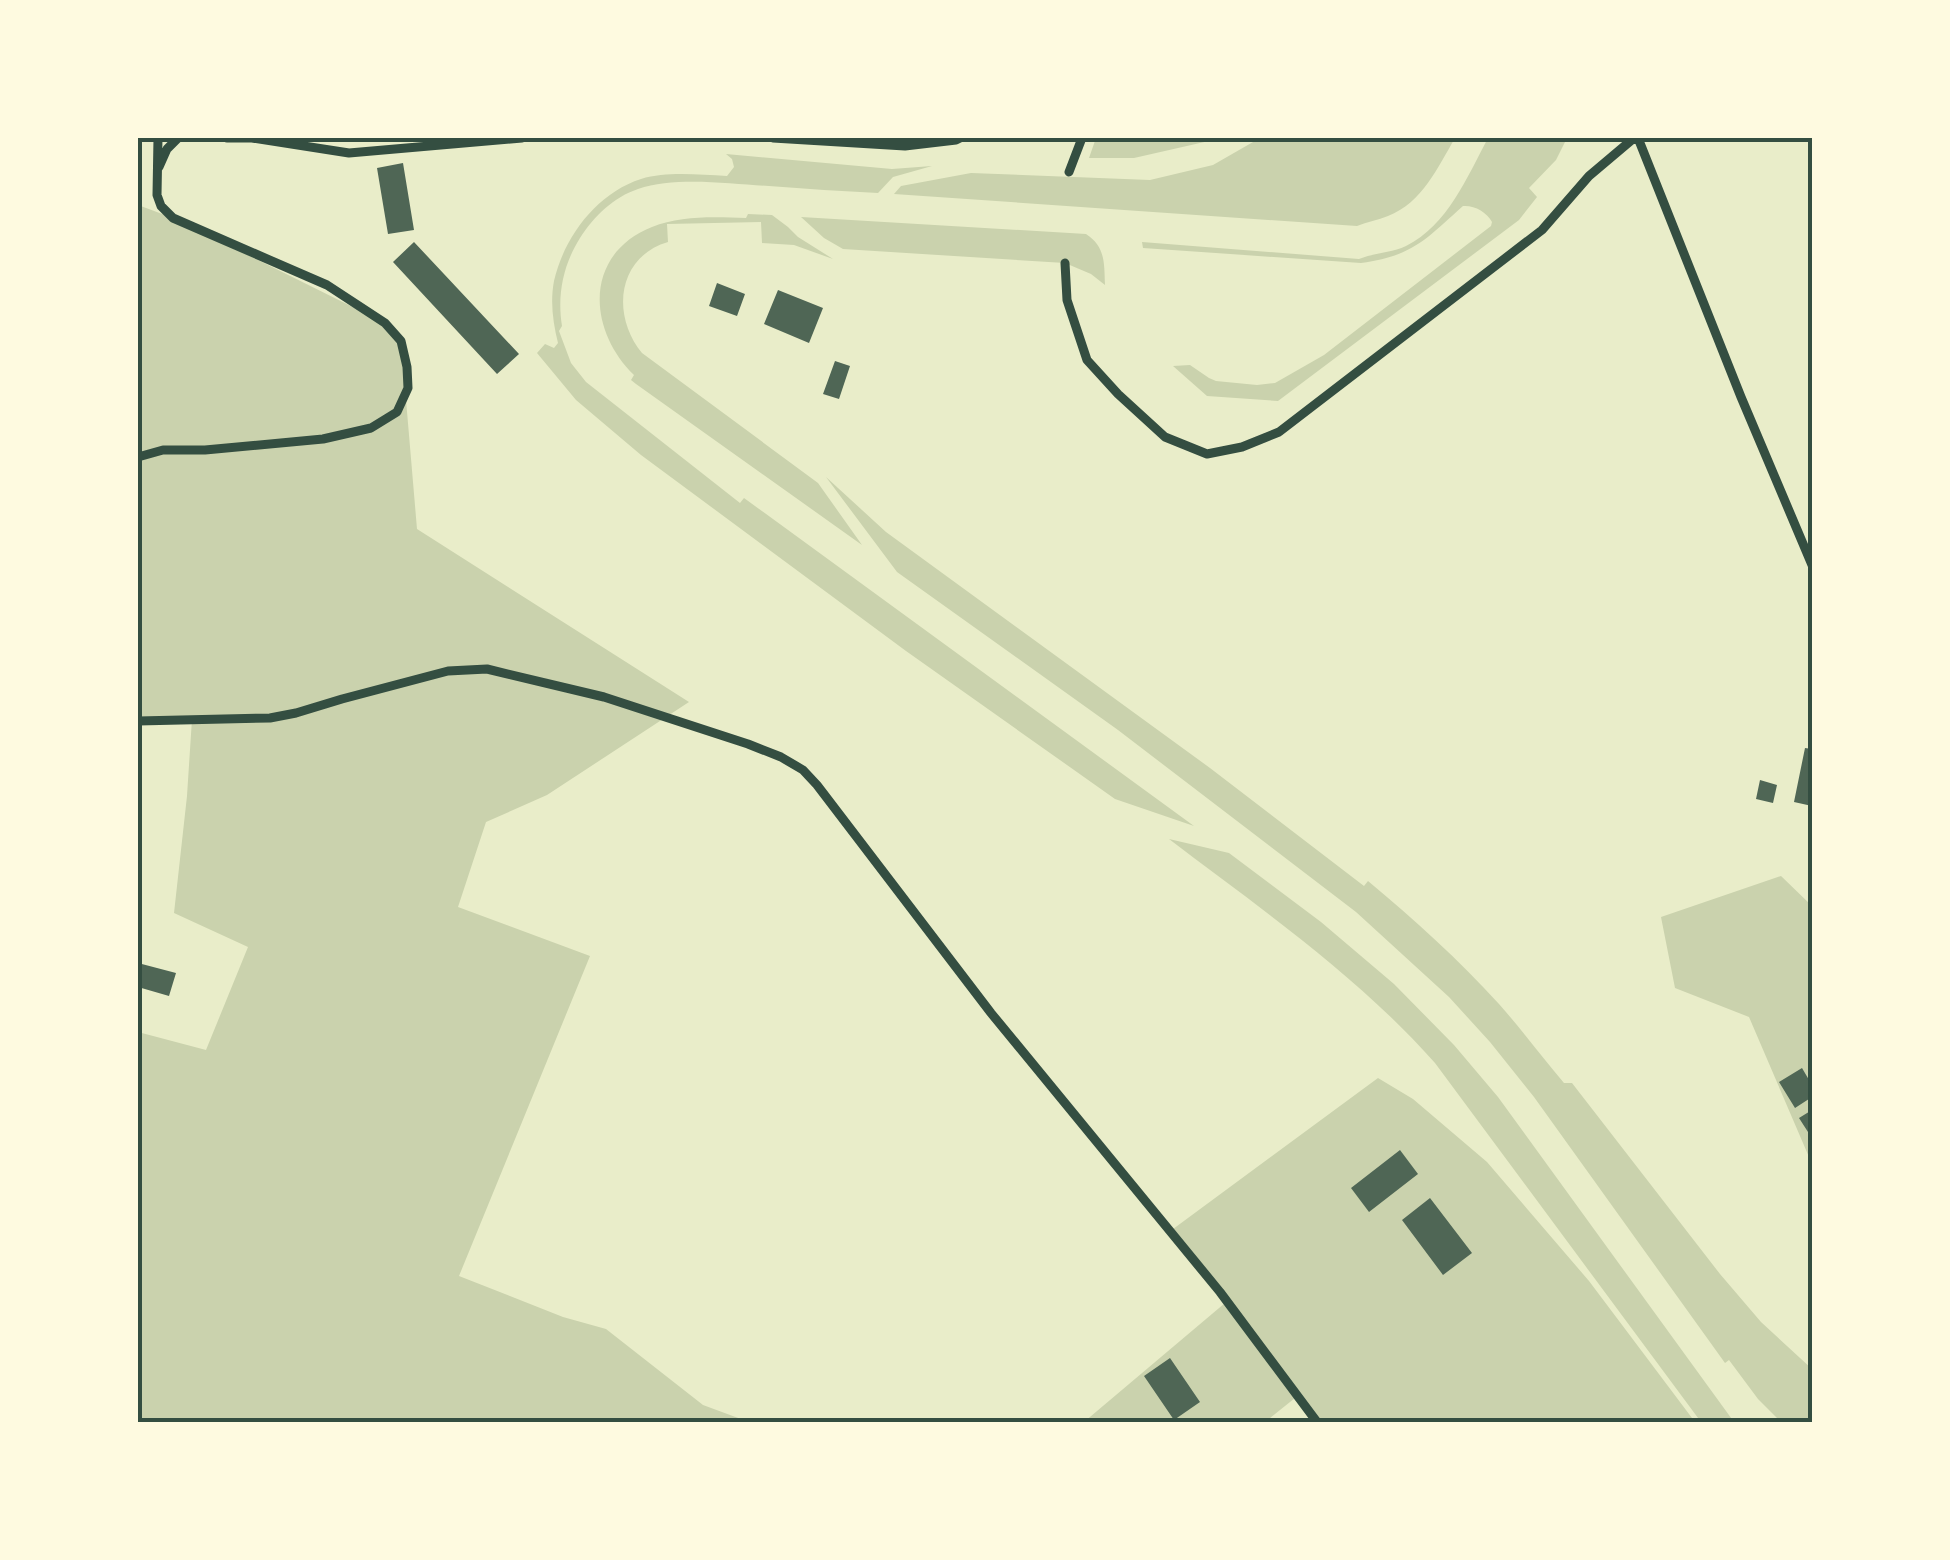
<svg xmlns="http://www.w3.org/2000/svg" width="1950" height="1560" font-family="'Roboto Serif',serif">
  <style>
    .green { fill: #cad2ad }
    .building { fill: #4f6655 }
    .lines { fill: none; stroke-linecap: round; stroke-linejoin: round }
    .minor { stroke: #344e41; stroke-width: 9 }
    .neatline { fill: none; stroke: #344e41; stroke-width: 4 }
  </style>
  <rect width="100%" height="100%" fill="#e9edc9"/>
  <path class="green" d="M1096 138H1222L1134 158H1089Z
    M1260 138H1455C1438 167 1422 203 1388 216 1378 220 1367 222 1357 226L894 194 901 186 971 173 1150 180 1213 165Z
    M1488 138H1567L1556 160 1529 188 1537 197 1519 220 1278 401 1207 396 1173 366 1190 365 1209 378 1216 381 1257 385 1275 383 1324 355 1491 226 1492 222C1487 212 1474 205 1463 206 1426 239 1413 256 1361 263L1143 248 1142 242 1359 259C1374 253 1391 253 1406 246 1448 225 1467 177 1488 138Z
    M726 154 892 169 932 166 893 177 878 193C842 191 806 189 769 186 730 184 676 176 638 189 614 197 594 216 580 238 563 265 557 295 562 326L559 331 571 363 586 382 740 503 744 498 1194 826 1115 799 906 651 641 455 576 400 537 353 545 344 554 348 558 343C553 323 550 302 554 281 564 237 597 193 641 179 668 171 699 175 727 176L734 167 732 159Z
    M138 205 173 218 385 323 401 341 417 529 689 702 547 795 486 822 458 907 590 956 459 1276 563 1317 606 1329 703 1405 749 1422H138V1032L206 1050 248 947 174 913 187 796 192 719 138 721Z
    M748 214 772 215 788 227 798 237 833 259 794 245 762 243 761 222 667 224 668 242C617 257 611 315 642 353L818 483 862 545 636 384 631 380 634 375C587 329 584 254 652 227 681 215 716 217 746 218Z
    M801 217 1086 234C1106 247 1104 264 1105 285L1091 274 1065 263 843 249 824 238Z
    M826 477 886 532 1210 768 1364 886 1368 881C1415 920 1459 960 1499 1004 1522 1030 1542 1057 1564 1083H1572L1720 1274 1761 1322 1812 1369V1422H1781L1758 1399 1729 1360 1725 1363 1534 1097 1490 1042 1449 997 1356 912 1118 730 897 572Z
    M1169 839 1229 853 1321 922 1394 984 1454 1045 1498 1097 1734 1422H1701L1435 1063C1358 976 1261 909 1169 839Z
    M1781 876 1812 906V1164L1749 1017 1675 988 1661 917Z
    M1378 1078 1413 1099 1487 1162 1589 1281 1695 1422H1313L1295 1398 1265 1422H1084L1225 1303 1169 1232Z"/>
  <path class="building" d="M403 163 414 230 388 234 377 168Z
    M414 242 519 354 497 374 393 262Z
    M717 283 745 294 737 316 709 306Z
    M778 290 823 308 809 343 764 324Z
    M835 361 850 366 839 399 823 394Z
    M1805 748 1812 749V806L1794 802Z
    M1760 780 1777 785 1773 803 1756 799Z
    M138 963 176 973 169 996 138 987Z
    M1802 1068 1812 1085V1097L1795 1108 1779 1082Z
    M1812 1110V1130L1808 1132 1799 1118Z
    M1400 1150 1418 1174 1369 1212 1351 1188Z
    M1430 1198 1472 1253 1443 1275 1402 1220Z
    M1170 1358 1200 1402 1174 1420 1144 1376Z"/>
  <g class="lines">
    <path class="minor" d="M227 138H254
      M252 138 349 153 522 138
      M773 138 905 146 956 140 960 138
      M1638 138 1741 397 1812 565
      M159 167 167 149 178 138
      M1069 172 1082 138
      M1065 263 1067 300 1087 360 1118 394 1165 437 1207 454 1242 447 1279 432 1542 230 1589 176 1634 138
      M138 457 163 450H205L323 439 371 428 397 412 408 388 407 367 401 341 385 323 327 285 173 218 161 206 157 195 158 138
      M138 721 270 718 296 713 342 699 448 671 487 669 604 697 748 744 781 757 803 770 817 785 991 1013 1220 1292 1317 1422"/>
  </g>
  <rect width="1950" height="1560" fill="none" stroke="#fefae0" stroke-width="280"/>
  <rect x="140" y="140" width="1670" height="1280" class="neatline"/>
</svg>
